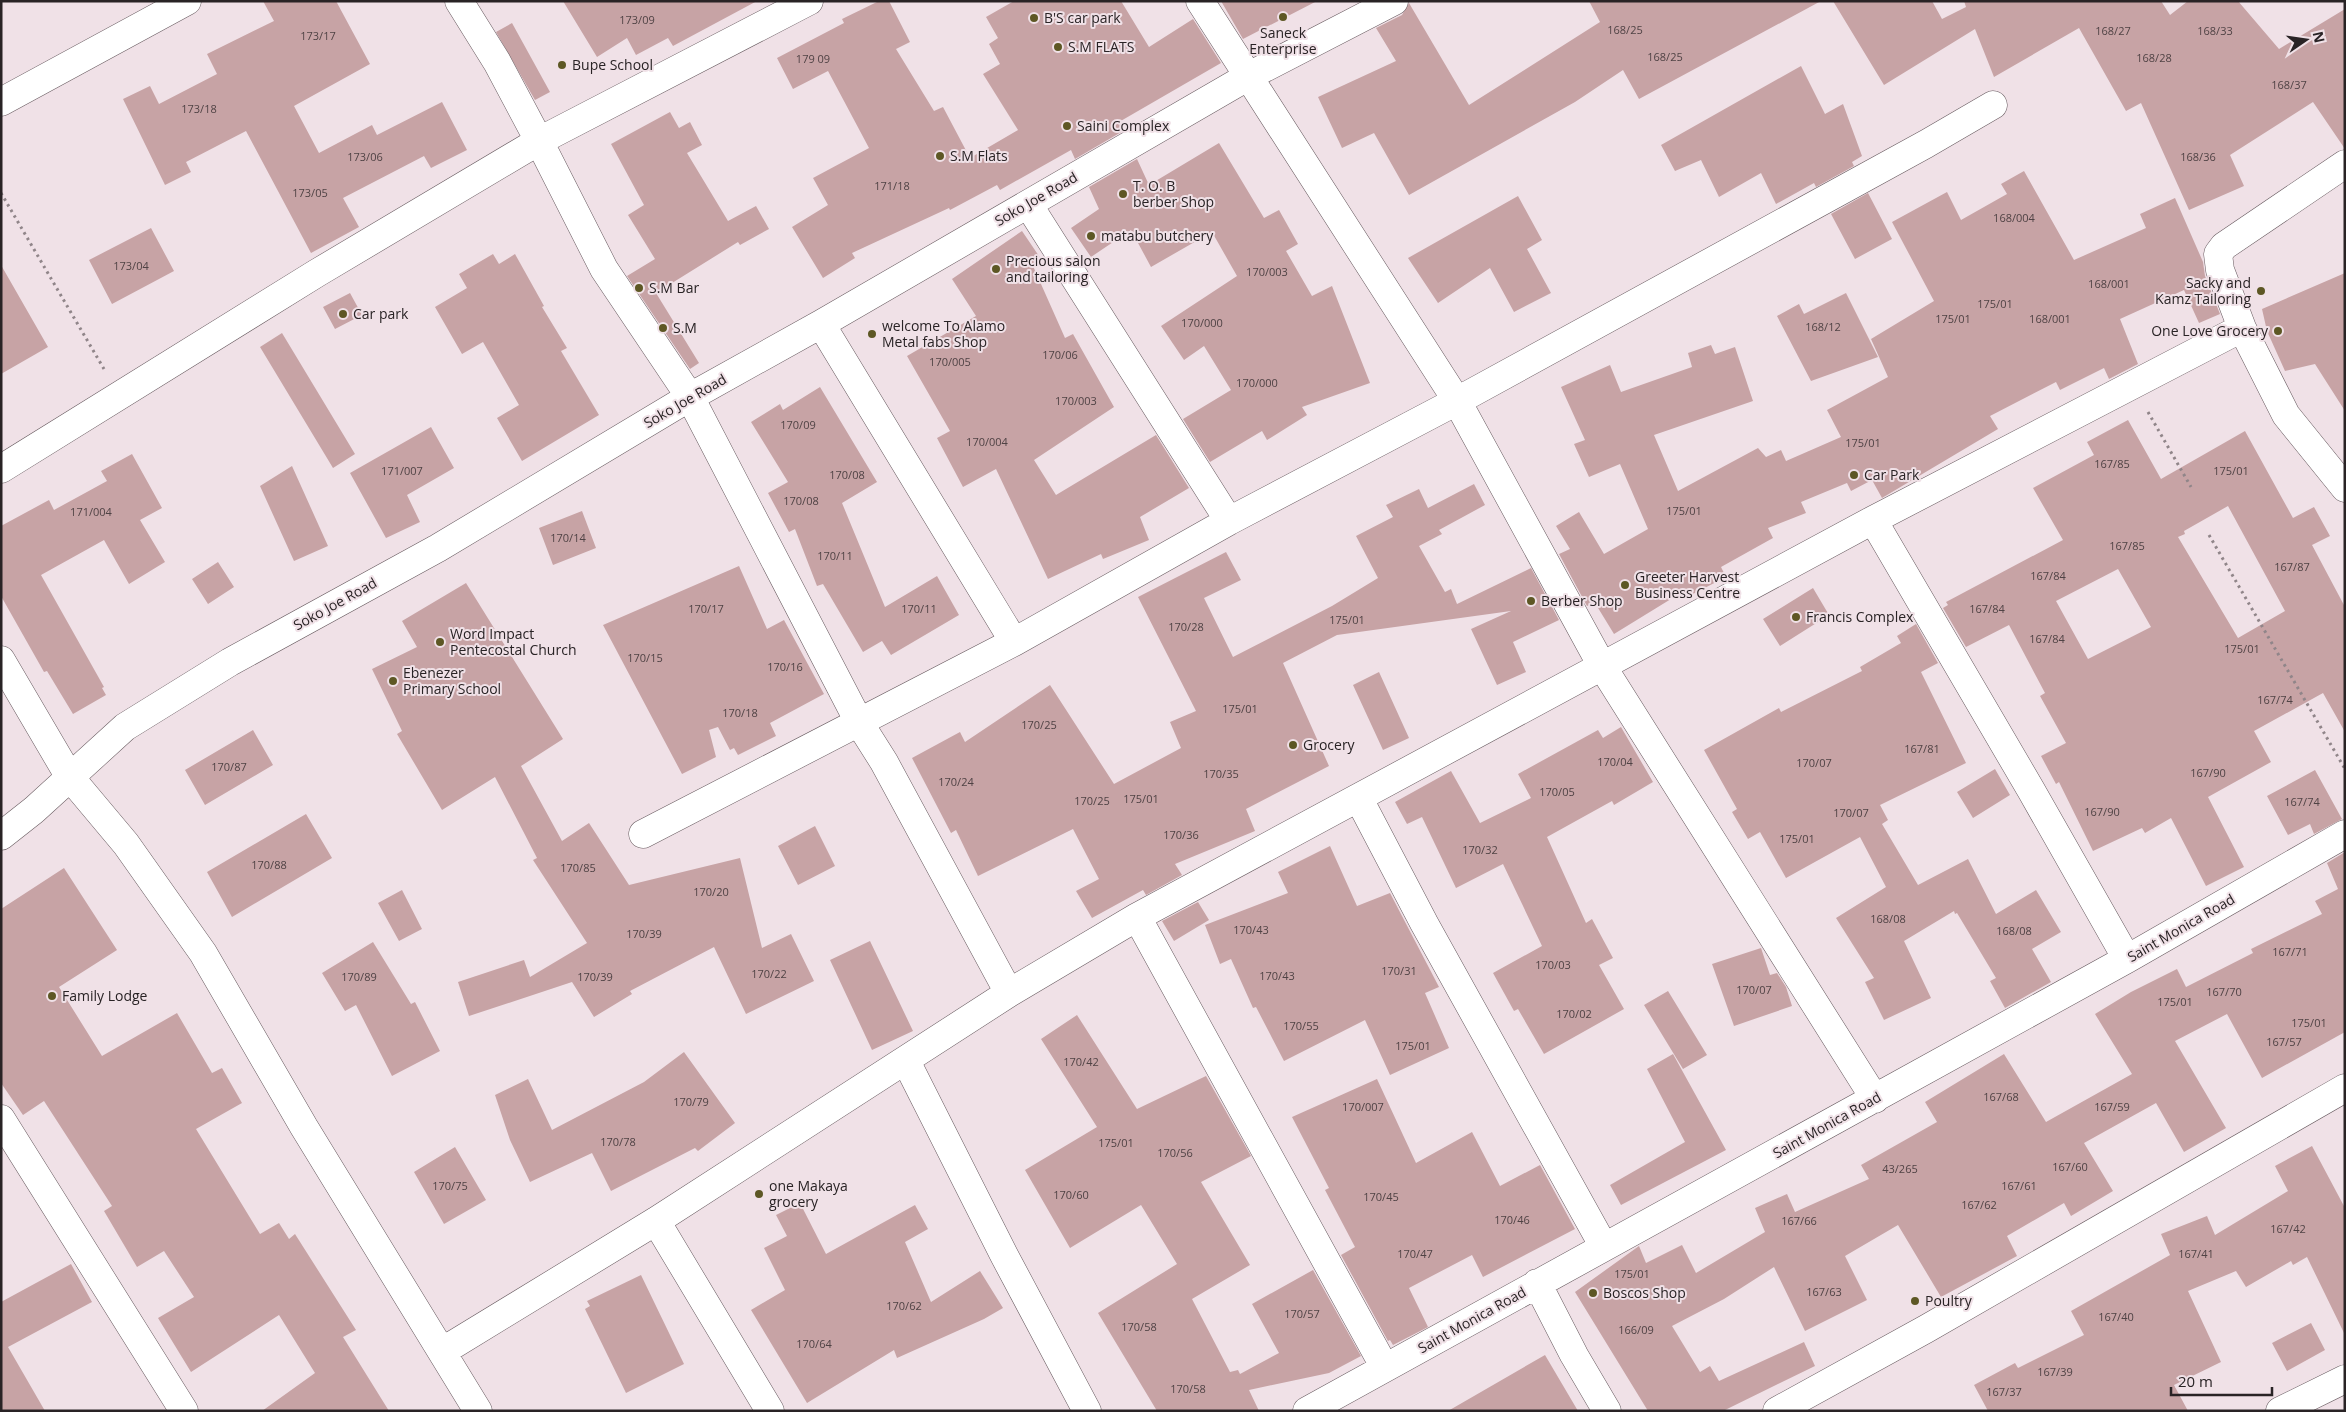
<svg xmlns="http://www.w3.org/2000/svg" width="2346" height="1412" font-family="'Open Sans',sans-serif">
  <style>
    .building { fill: #c7a3a5; fill-rule: evenodd }
    .lines { fill: none; stroke-linecap: round; stroke-linejoin: round }
    .minor-casing { stroke: #675a5f; stroke-width: 29 }
    .path { stroke: #908589; stroke-width: 3; stroke-dasharray: 2.5 4; stroke-linecap: butt }
    .minor { stroke: #fff; stroke-width: 28 }
    .poi-dot { fill: #5d5724; stroke: #f0e1e7; stroke-width: 2 }
    .labels { text-anchor: middle; stroke-width: 4; stroke-linejoin: round; paint-order: stroke }
    .number-label { font-size: 11px; fill: #504345 }
    .poi-label { font-size: 14px; fill: #292325; stroke: #f0e1e7; text-anchor: start }
    .street-label { font-size: 14px; fill: #292325; stroke: #f0e1e7 }
  </style>
  <rect width="100%" height="100%" fill="#f0e1e7"/>
  <path class="building" d="M263 1H336L370 64 294 106 319 153 372 125 377 135 442 102 467 150 431 168 424 156 343 198 359 227 311 253 246 131 186 162 191 172 165 185 123 99 150 86 159 104 217 74 207 54 274 21Z
    M563 1H757L673 46 668 38 636 55 627 38 597 57Z
    M879 1H889L910 42 896 49 934 111 943 107 970 158 1018 130 983 74 1000 64 989 44 998 38 986 17 1014 1H1121L1149 47 1193 19 1221 63 1119 122 1123 131 1075 159 1071 150 1000 190 997 185 950 210 949 208 852 253 855 258 823 278 792 227 828 205 813 178 869 148 828 71 793 89 777 58 844 23 842 19Z
    M1221 1H1317L1243 39Z
    M1589 1H1821L1639 99 1623 70 1575 102 1409 195 1374 133 1342 148 1318 97 1396 61 1376 28 1402 15 1409 3 1469 105 1600 22Z
    M1833 1H1932L1942 19 1966 7 1964 1H2161L2170 15 2188 1H2238L2279 49 2345 9V149L2313 102 2230 155 2244 186 2189 210 2141 103 2126 111 2079 28 1994 77 1975 29 1884 85Z
    M512 23 550 92 535 100 496 32Z
    M1801 66 1825 114 1843 104 1862 156 1852 162 1854 166 1816 187 1814 183 1776 204 1761 173 1719 197 1701 160 1675 171 1661 145Z
    M670 112 679 128 690 122 702 145 687 153 728 221 756 206 769 229 740 245 738 242 656 293 699 363 690 369 627 276 655 259 628 215 644 205 611 144Z
    M1219 143 1264 218 1279 210 1298 244 1286 251 1312 296 1332 286 1370 383 1302 407 1307 415 1267 440 1262 431 1210 462 1183 419 1231 390 1204 346 1184 360 1161 326 1237 276 1212 232 1151 267 1131 230 1091 257 1071 228 1099 209 1089 187 1137 159 1149 185Z
    M2024 171 2074 260 2146 228 2140 214 2175 198 2203 262 2205 276 2220 314 2199 323 2184 290 2120 319 2138 364 2109 379 2104 368 2060 390 2056 382 1990 416 1998 429 1882 498 1872 480 1851 491 1847 483 1801 502 1806 513 1768 528 1773 538 1721 567 1726 577 1687 597 1684 591 1614 634 1595 603 1587 606 1559 554 1570 549 1556 526 1579 512 1604 554 1648 529 1620 464 1589 477 1574 444 1585 440 1561 387 1610 365 1621 392 1692 367 1688 353 1711 345 1715 354 1735 347 1753 401 1654 435 1678 491 1758 448 1766 457 1781 450 1786 461 1841 437 1827 410 1888 377 1871 339 1934 301 1892 222 1947 192 1961 220 2007 194 2001 184Z
    M1868 193 1892 239 1855 259 1831 214Z
    M1518 196 1542 240 1527 249 1551 293 1514 312 1490 268 1438 303 1408 258Z
    M151 228 174 271 112 304 89 260Z
    M1022 231 1041 259 1033 266 1065 338 1073 334 1114 407 1034 460 1056 495 1156 435 1189 488 1140 517 1149 540 1103 559 1101 554 1048 579 996 469 963 487 937 438 950 431 907 356 976 316 952 279Z
    M493 254 499 264 515 254 544 306 542 307 567 348 561 351 599 415 522 461 497 418 519 405 483 342 462 354 435 307 467 288 459 274Z
    M1 265 48 347 1 374Z
    M2345 273V411L2315 364 2285 371 2267 331 2262 309Z
    M350 293 362 315 335 329 323 307Z
    M1846 293 1878 357 1811 381 1777 316 1799 304 1804 314Z
    M282 333 355 454 333 468 260 347Z
    M820 387 877 482 842 503 885 607 937 576 959 615 891 655 882 641 863 652 823 584 817 586 795 529 789 532 768 493 788 482 751 422 780 404 783 410Z
    M2128 420 2161 479 2245 431 2293 518 2314 507 2330 536 2312 545 2345 607V732L2323 693 2254 731 2271 762 2208 797 2244 867 2206 886 2171 818 2145 833 2142 828 2093 851 2059 782 2056 784 2041 756 2066 743 2040 696 2045 693 2009 625 1966 647 1943 608 1948 605 1946 602 2063 540 2033 488 2094 455 2087 442ZM2228 506 2285 611 2238 638 2178 537 2185 534 2184 531ZM2118 569 2151 627 2088 659 2056 601Z
    M431 427 454 468 407 495 420 522 386 538 350 473Z
    M132 454 162 508 140 520 165 562 129 584 104 540 41 575 104 687 102 688 106 695 73 714 47 671 44 672 1 596V526L49 500 54 510 107 481 101 471Z
    M292 466 328 546 294 561 260 486Z
    M1474 484 1485 505 1439 530 1442 534 1419 546 1445 592 1451 589 1457 604 1531 568 1559 620 1513 642 1526 672 1497 685 1471 629 1511 611 1337 635 1283 663 1329 766 1246 809 1255 831 1175 864 1182 875 1146 895 1143 890 1092 918 1076 891 1099 879 1073 829 978 876 956 830 951 833 912 758 960 732 965 742 1050 685 1114 784 1181 748 1170 722 1196 711 1138 597 1226 552 1241 580 1204 598 1233 657 1332 606 1378 578 1356 536 1393 517 1386 505 1419 489 1428 508Z
    M582 511 596 548 553 565 539 528Z
    M218 562 234 587 208 604 192 579Z
    M739 566 767 629 784 620 824 694 770 723 776 736 738 755 734 748 730 750 718 727 709 730 716 757 682 774 603 625Z
    M466 583 563 739 521 766 562 841 589 823 629 885 740 858 762 948 791 934 814 981 746 1014 714 947 630 991 632 994 594 1017 572 982 469 1016 458 982 524 960 530 977 587 943 533 860 537 858 495 777 442 810 397 734 402 731 372 669 417 647 402 621Z
    M1813 588 1829 615 1780 646 1763 619Z
    M1916 624 1938 663 1921 672 1966 763 1880 805 1888 820 1882 824 1918 885 1968 859 1996 914 2036 890 2061 932 2032 949 2051 982 2005 1008 1990 981 1996 978 1957 913 1955 914 1954 911 1904 941 1931 998 1884 1020 1865 982 1874 978 1836 918 1886 887 1860 837 1786 878 1760 832 1748 839 1732 812 1737 809 1704 750 1779 708 1781 712 1862 671 1860 667 1901 643 1897 636Z
    M1379 672 1409 738 1383 750 1353 685Z
    M1621 727 1653 782 1614 805 1612 801 1547 837 1586 923 1592 919 1613 958 1599 965 1624 1009 1544 1054 1518 1009 1514 1011 1493 973 1542 946 1503 864 1456 888 1422 817 1407 824 1395 802 1451 771 1480 823 1531 798 1518 774 1598 730 1603 738Z
    M253 730 273 765 205 805 185 770Z
    M1995 769 2010 795 1973 818 1957 792Z
    M2315 770 2342 819 2314 834 2310 824 2288 835 2267 796Z
    M306 814 332 858 232 917 207 872Z
    M815 826 835 866 798 885 778 846Z
    M1330 846 1357 906 1390 893 1439 987 1425 993 1449 1048 1390 1075 1365 1020 1284 1061 1256 1007 1253 1008 1231 959 1220 964 1205 925 1288 893 1278 872Z
    M2345 852V1032L2262 1078 2227 1014 2175 1041 2226 1128 2184 1152 2156 1103 2084 1143 2113 1191 2071 1216 2064 1203 2007 1236 2017 1256 1941 1297 1898 1225 1845 1256 1867 1300 1805 1331 1774 1267 1724 1299 1672 1326 1700 1372 1710 1366 1719 1381 1804 1342 1815 1366 1723 1411H1648L1575 1292 1639 1246 1646 1263 1682 1245 1696 1273 1765 1232 1755 1208 1787 1194 1795 1212 1869 1179 1861 1165 1937 1122 1925 1102 2004 1054 2046 1122 2132 1074 2095 1014 2131 992 2177 969 2186 987 2253 953 2251 949 2322 914 2315 901 2338 889 2327 863Z
    M64 868 117 950 59 987 102 1056 177 1013 212 1073 222 1068 242 1103 196 1129 260 1234 279 1223 289 1239 295 1234 356 1330 343 1337 389 1411H262L315 1373 279 1315 191 1372 158 1318 194 1297 164 1251 137 1267 104 1211 112 1206 44 1101 23 1115 1 1083V909Z
    M402 890 422 929 399 941 378 903Z
    M1198 902 1209 920 1174 941 1162 921Z
    M870 941 913 1031 872 1050 830 960Z
    M373 942 411 1004 415 1002 440 1051 392 1076 356 1005 345 1011 322 973Z
    M1761 948 1770 975 1777 973 1786 987 1792 1006 1734 1026 1712 964Z
    M1668 991 1707 1055 1683 1069 1644 1005Z
    M1077 1015 1137 1109 1206 1076 1251 1156 1201 1182 1250 1265 1192 1299 1230 1372 1238 1370 1240 1374 1279 1353 1252 1304 1313 1270 1361 1356 1329 1373 1249 1390 1259 1411H1157L1098 1313 1177 1264 1141 1205 1070 1248 1025 1170 1097 1127 1041 1039Z
    M684 1052 735 1123 698 1151 695 1148 611 1191 592 1153 530 1182 510 1140 495 1095 528 1079 552 1130 644 1082Z
    M1673 1054 1726 1150 1621 1205 1610 1185 1685 1142 1647 1069Z
    M1377 1079 1416 1163 1472 1132 1500 1186 1540 1165 1575 1229 1483 1277 1472 1255 1409 1288 1428 1327 1393 1345 1390 1340 1388 1341 1341 1255 1355 1247 1325 1190 1329 1188 1292 1117Z
    M2312 1146 2345 1208V1335L2307 1257 2293 1265 2291 1261 2246 1287 2236 1271 2188 1291 2221 1362 2174 1385 2188 1411H1988L1974 1385 2015 1363 2018 1368 2084 1335 2071 1311 2170 1255 2161 1234 2207 1216 2215 1235 2288 1191 2275 1166Z
    M455 1147 486 1200 444 1224 414 1172Z
    M800 1203 826 1254 915 1205 928 1229 905 1242 931 1302 980 1271 1003 1308 984 1319 897 1358 894 1350 807 1403 751 1310 785 1290 764 1248 787 1236 776 1215Z
    M71 1264 92 1302 8 1347 45 1411H1V1302Z
    M641 1275 684 1364 626 1393 585 1309 590 1306 587 1301Z
    M2311 1323 2325 1350 2287 1371 2272 1343Z
    M1545 1355 1578 1411H1448Z"/>
  <g class="lines">
    <g class="minor-casing">
      <path id="minor" d="M459 1 497 62 539 141 604 269 690 397 860 724 884 762 1009 993
        M1200 1 1457 401 1602 666 1875 1099
        M1 102 187 1
        M2345 164 2224 246 2218 254 2220 270 2242 328 2286 415 2345 488
        M1028 204 1229 521
        M821 324 1014 642 1229 521 1457 401 1926 144 1993 105
        M1 469 317 273 539 141 809 1
        M1873 520 2031 790 2127 959
        M1 660 69 776 126 844 203 953 304 1127 478 1411
        M1359 799 1424 923 1604 1247
        M643 834 1014 642
        M1 836 34 810 125 727 230 662 438 548 690 397 821 324 1249 76 1394 1
        M1137 917 1385 1368
        M906 1061 1004 1255 1087 1411
        M1 1119 184 1411
        M656 1221 770 1411
        M1537 1283 1574 1355 1607 1411
        M443 1351 656 1221 1009 993 1137 917 1873 520 2242 328
        M1307 1411 2127 959 2345 834
        M1777 1411 1926 1329 2345 1088
        M2280 1411 2345 1379"/>
    </g>
    <path class="path" d="M1 193 104 369
      M2148 412 2191 487
      M2209 535 2345 769"/>
    <use href="#minor" class="minor"/>
  </g>
  <g class="poi-dot">
    <circle cx="1283" cy="17" r="5"/>
    <circle cx="1034" cy="18" r="5"/>
    <circle cx="1058" cy="47" r="5"/>
    <circle cx="562" cy="65" r="5"/>
    <circle cx="1067" cy="126" r="5"/>
    <circle cx="940" cy="156" r="5"/>
    <circle cx="1123" cy="194" r="5"/>
    <circle cx="1091" cy="236" r="5"/>
    <circle cx="996" cy="269" r="5"/>
    <circle cx="639" cy="288" r="5"/>
    <circle cx="2261" cy="291" r="5"/>
    <circle cx="343" cy="314" r="5"/>
    <circle cx="663" cy="328" r="5"/>
    <circle cx="2278" cy="331" r="5"/>
    <circle cx="872" cy="334" r="5"/>
    <circle cx="1854" cy="475" r="5"/>
    <circle cx="1625" cy="585" r="5"/>
    <circle cx="1531" cy="601" r="5"/>
    <circle cx="1796" cy="617" r="5"/>
    <circle cx="440" cy="642" r="5"/>
    <circle cx="393" cy="681" r="5"/>
    <circle cx="1293" cy="745" r="5"/>
    <circle cx="52" cy="996" r="5"/>
    <circle cx="759" cy="1194" r="5"/>
    <circle cx="1593" cy="1293" r="5"/>
    <circle cx="1915" cy="1301" r="5"/>
  </g>
  <g class="labels">
    <g class="number-label">
      <text x="637" y="24">173/09</text>
      <text x="1625" y="34">168/25</text>
      <text x="2113" y="35">168/27</text>
      <text x="2215" y="35">168/33</text>
      <text x="318" y="40">173/17</text>
      <text x="1665" y="61">168/25</text>
      <text x="2154" y="62">168/28</text>
      <text x="813" y="63">179 09</text>
      <text x="2289" y="89">168/37</text>
      <text x="199" y="113">173/18</text>
      <text x="365" y="161">173/06</text>
      <text x="2198" y="161">168/36</text>
      <text x="892" y="190">171/18</text>
      <text x="310" y="197">173/05</text>
      <text x="2014" y="222">168/004</text>
      <text x="131" y="270">173/04</text>
      <text x="1267" y="276">170/003</text>
      <text x="2109" y="288">168/001</text>
      <text x="1995" y="308">175/01</text>
      <text x="1953" y="323">175/01</text>
      <text x="2050" y="323">168/001</text>
      <text x="1202" y="327">170/000</text>
      <text x="1823" y="331">168/12</text>
      <text x="1060" y="359">170/06</text>
      <text x="950" y="366">170/005</text>
      <text x="1257" y="387">170/000</text>
      <text x="1076" y="405">170/003</text>
      <text x="798" y="429">170/09</text>
      <text x="987" y="446">170/004</text>
      <text x="1863" y="447">175/01</text>
      <text x="2112" y="468">167/85</text>
      <text x="402" y="475">171/007</text>
      <text x="2231" y="475">175/01</text>
      <text x="847" y="479">170/08</text>
      <text x="801" y="505">170/08</text>
      <text x="1684" y="515">175/01</text>
      <text x="91" y="516">171/004</text>
      <text x="568" y="542">170/14</text>
      <text x="2127" y="550">167/85</text>
      <text x="835" y="560">170/11</text>
      <text x="2292" y="571">167/87</text>
      <text x="2048" y="580">167/84</text>
      <text x="706" y="613">170/17</text>
      <text x="919" y="613">170/11</text>
      <text x="1987" y="613">167/84</text>
      <text x="1347" y="624">175/01</text>
      <text x="1186" y="631">170/28</text>
      <text x="2047" y="643">167/84</text>
      <text x="2242" y="653">175/01</text>
      <text x="645" y="662">170/15</text>
      <text x="785" y="671">170/16</text>
      <text x="2275" y="704">167/74</text>
      <text x="1240" y="713">175/01</text>
      <text x="740" y="717">170/18</text>
      <text x="1039" y="729">170/25</text>
      <text x="1922" y="753">167/81</text>
      <text x="1615" y="766">170/04</text>
      <text x="1814" y="767">170/07</text>
      <text x="229" y="771">170/87</text>
      <text x="2208" y="777">167/90</text>
      <text x="1221" y="778">170/35</text>
      <text x="956" y="786">170/24</text>
      <text x="1557" y="796">170/05</text>
      <text x="1141" y="803">175/01</text>
      <text x="1092" y="805">170/25</text>
      <text x="2302" y="806">167/74</text>
      <text x="2102" y="816">167/90</text>
      <text x="1851" y="817">170/07</text>
      <text x="1181" y="839">170/36</text>
      <text x="1797" y="843">175/01</text>
      <text x="1480" y="854">170/32</text>
      <text x="269" y="869">170/88</text>
      <text x="578" y="872">170/85</text>
      <text x="711" y="896">170/20</text>
      <text x="1888" y="923">168/08</text>
      <text x="1251" y="934">170/43</text>
      <text x="2014" y="935">168/08</text>
      <text x="644" y="938">170/39</text>
      <text x="2290" y="956">167/71</text>
      <text x="1553" y="969">170/03</text>
      <text x="1399" y="975">170/31</text>
      <text x="769" y="978">170/22</text>
      <text x="1277" y="980">170/43</text>
      <text x="359" y="981">170/89</text>
      <text x="595" y="981">170/39</text>
      <text x="1754" y="994">170/07</text>
      <text x="2224" y="996">167/70</text>
      <text x="2175" y="1006">175/01</text>
      <text x="1574" y="1018">170/02</text>
      <text x="2309" y="1027">175/01</text>
      <text x="1301" y="1030">170/55</text>
      <text x="2284" y="1046">167/57</text>
      <text x="1413" y="1050">175/01</text>
      <text x="1081" y="1066">170/42</text>
      <text x="2001" y="1101">167/68</text>
      <text x="691" y="1106">170/79</text>
      <text x="1363" y="1111">170/007</text>
      <text x="2112" y="1111">167/59</text>
      <text x="618" y="1146">170/78</text>
      <text x="1116" y="1147">175/01</text>
      <text x="1175" y="1157">170/56</text>
      <text x="2070" y="1171">167/60</text>
      <text x="1900" y="1173">43/265</text>
      <text x="450" y="1190">170/75</text>
      <text x="2019" y="1190">167/61</text>
      <text x="1071" y="1199">170/60</text>
      <text x="1381" y="1201">170/45</text>
      <text x="1979" y="1209">167/62</text>
      <text x="1512" y="1224">170/46</text>
      <text x="1799" y="1225">167/66</text>
      <text x="2288" y="1233">167/42</text>
      <text x="1415" y="1258">170/47</text>
      <text x="2196" y="1258">167/41</text>
      <text x="1632" y="1278">175/01</text>
      <text x="1824" y="1296">167/63</text>
      <text x="904" y="1310">170/62</text>
      <text x="1302" y="1318">170/57</text>
      <text x="2116" y="1321">167/40</text>
      <text x="1139" y="1331">170/58</text>
      <text x="1636" y="1334">166/09</text>
      <text x="814" y="1348">170/64</text>
      <text x="2055" y="1376">167/39</text>
      <text x="1188" y="1393">170/58</text>
      <text x="2004" y="1396">167/37</text>
    </g>
    <g class="poi-label">
      <text x="1044" y="23">B'S car park</text>
      <text x="1283" y="38" text-anchor="middle">Saneck<tspan x="1283" dy="16">Enterprise</tspan></text>
      <text x="1068" y="52">S.M FLATS</text>
      <text x="572" y="70">Bupe School</text>
      <text x="1077" y="131">Saini Complex</text>
      <text x="950" y="161">S.M Flats</text>
      <text x="1133" y="191">T. O. B<tspan x="1133" dy="16">berber Shop</tspan></text>
      <text x="1101" y="241">matabu butchery</text>
      <text x="1006" y="266">Precious salon<tspan x="1006" dy="16">and tailoring</tspan></text>
      <text x="2251" y="288" text-anchor="end">Sacky and<tspan x="2251" dy="16">Kamz Tailoring</tspan></text>
      <text x="649" y="293">S.M Bar</text>
      <text x="353" y="319">Car park</text>
      <text x="882" y="331">welcome To Alamo<tspan x="882" dy="16">Metal fabs Shop</tspan></text>
      <text x="673" y="333">S.M</text>
      <text x="2268" y="336" text-anchor="end">One Love Grocery</text>
      <text x="1864" y="480">Car Park</text>
      <text x="1635" y="582">Greeter Harvest<tspan x="1635" dy="16">Business Centre</tspan></text>
      <text x="1541" y="606">Berber Shop</text>
      <text x="1806" y="622">Francis Complex</text>
      <text x="450" y="639">Word Impact<tspan x="450" dy="16">Pentecostal Church</tspan></text>
      <text x="403" y="678">Ebenezer<tspan x="403" dy="16">Primary School</tspan></text>
      <text x="1303" y="750">Grocery</text>
      <text x="62" y="1001">Family Lodge</text>
      <text x="769" y="1191">one Makaya<tspan x="769" dy="16">grocery</tspan></text>
      <text x="1603" y="1298">Boscos Shop</text>
      <text x="1925" y="1306">Poultry</text>
    </g>
    <g class="street-label">
      <text transform="translate(1036 199) rotate(-30)" y="5">Soko Joe Road</text>
      <text transform="translate(685 401) rotate(-30)" y="5">Soko Joe Road</text>
      <text transform="translate(335 604) rotate(-29)" y="5">Soko Joe Road</text>
      <text transform="translate(2181 928) rotate(-30)" y="5">Saint Monica Road</text>
      <text transform="translate(1827 1125) rotate(-29)" y="5">Saint Monica Road</text>
      <text transform="translate(1472 1320) rotate(-29)" y="5">Saint Monica Road</text>
    </g>
  </g>
  <rect width="2346" height="1412" fill="none" stroke="#292325" stroke-width="5"/>
  <g transform="translate(2306 40) rotate(77)" stroke="#f0e1e7" stroke-width="4" paint-order="stroke">
  <path d="M0-4L9 19L0 12L-9 19Z" fill="#292325"/>
  <text y="-8" font-size="14" font-weight="bold" text-anchor="middle" fill="#292325">N</text>
  </g>
  <path d="M2171 1387v8h101v-8" fill="none" stroke="#292325" stroke-width="2.5"/>
  <text x="2178" y="1387" font-size="15" fill="#292325" stroke="#f0e1e7" stroke-width="4" paint-order="stroke">20 m</text>
</svg>
